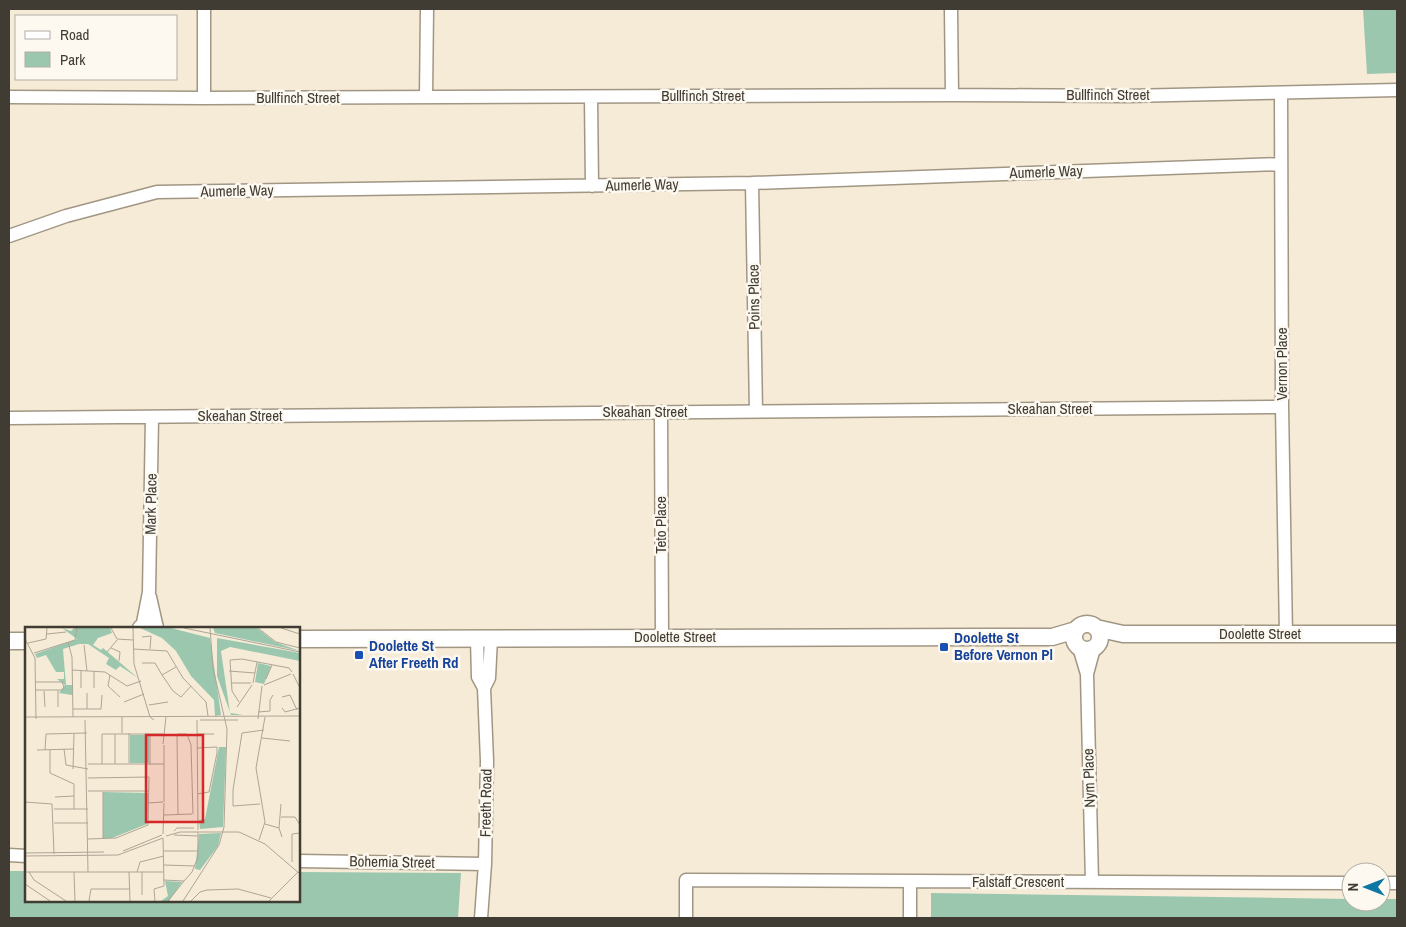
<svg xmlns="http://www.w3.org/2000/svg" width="1406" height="927" font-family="'Archivo Narrow',sans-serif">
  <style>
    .green { fill: #9bc7af }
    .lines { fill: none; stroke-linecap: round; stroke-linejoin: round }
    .minor-casing { stroke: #a19684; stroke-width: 15 }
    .tertiary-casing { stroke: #a19684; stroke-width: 19 }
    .minor { stroke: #fff; stroke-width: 12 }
    .tertiary { stroke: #fff; stroke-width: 16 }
    .transit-dot { fill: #1a4fb4; stroke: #fdf9f1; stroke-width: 2 }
    .labels { text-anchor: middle; stroke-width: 5; stroke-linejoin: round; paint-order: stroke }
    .street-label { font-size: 15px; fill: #403c34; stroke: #fdf9f1 }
    .transit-label { font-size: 15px; font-weight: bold; fill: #164399; stroke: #fdf9f1; text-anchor: start }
    .inset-road { fill: none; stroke: #ada596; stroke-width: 1 }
    .view { fill: #d62828; fill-opacity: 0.15; stroke: #d62828; stroke-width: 2.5 }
    .inset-edge { fill: none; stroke: #403c34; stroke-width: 2.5 }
  </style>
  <rect width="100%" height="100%" fill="#f6ebd7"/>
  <path class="green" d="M1363 9H1397V73L1367 74Z
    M9 871H26V901H299V872L461 873 458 918H9Z
    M931 893 1351 899V902H1381V899H1397V918H931Z"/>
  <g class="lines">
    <g class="minor-casing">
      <path id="minor" d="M204 9V98
        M951 9 952 95
        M1281 93 1282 407 1286 635
        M9 97 204 98 952 95 1128 96 1397 90
        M426 97 427 9
        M591 97 592 186
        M752 183 756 411
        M9 236 66 216 157 192 752 183 1281 164
        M661 412 662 637
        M9 418 1282 407
        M150 597 157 628
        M142 628 149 592 152 417
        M477 638 478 677 484 688 487 761 485 864 481 918
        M1079 647 1087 674 1092 882
        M1087 674 1094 648
        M484 688 489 678 491 638
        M9 855 26 856
        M299 861 485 864
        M910 881V918
        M1381 883H1397
        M686 918V880L1351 883"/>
    </g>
    <g class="tertiary-casing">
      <path id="tertiary" d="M1074 637a13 13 0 1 1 26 0a13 13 0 1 1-26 0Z
        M141 628 146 626 155 628
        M1096 628 1123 634H1397
        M299 639 983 637H1052L1076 630
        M9 641H26"/>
    </g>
    <use href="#minor" class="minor"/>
    <use href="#tertiary" class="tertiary"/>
  </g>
  <g class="transit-dot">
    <rect x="939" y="642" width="10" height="10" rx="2.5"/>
    <rect x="354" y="650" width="10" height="10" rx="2.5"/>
  </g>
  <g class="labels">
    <g class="street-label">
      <text x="1108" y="100">Bullfinch Street</text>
      <text x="703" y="101">Bullfinch Street</text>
      <text x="298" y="103">Bullfinch Street</text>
      <text transform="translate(1046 172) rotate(-2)" y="5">Aumerle Way</text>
      <text transform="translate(642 185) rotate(-1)" y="5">Aumerle Way</text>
      <text transform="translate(237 191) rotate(-1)" y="5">Aumerle Way</text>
      <text transform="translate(754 297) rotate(-91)" y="5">Poins Place</text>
      <text transform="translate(1282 364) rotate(-90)" y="5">Vernon Place</text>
      <text x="1050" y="414">Skeahan Street</text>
      <text x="645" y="417">Skeahan Street</text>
      <text x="240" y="421">Skeahan Street</text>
      <text transform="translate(151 504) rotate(-89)" y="5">Mark Place</text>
      <text transform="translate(661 525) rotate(-90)" y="5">Teto Place</text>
      <text x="1260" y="639">Doolette Street</text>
      <text x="675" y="642">Doolette Street</text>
      <text transform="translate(1089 778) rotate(-92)" y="5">Nym Place</text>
      <text transform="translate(486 803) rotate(-89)" y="5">Freeth Road</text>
      <text transform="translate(392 862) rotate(1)" y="5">Bohemia Street</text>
      <text x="1018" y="887">Falstaff Crescent</text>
    </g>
    <g class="transit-label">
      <text x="954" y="643">Doolette St<tspan x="954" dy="17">Before Vernon Pl</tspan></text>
      <text x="369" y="651">Doolette St<tspan x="369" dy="17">After Freeth Rd</tspan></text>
    </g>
  </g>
  <g transform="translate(25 627)">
    <rect width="275" height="275" fill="#f6ebd7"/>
    <path d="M37 1 46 4 49 1H85L87 6 73 11 68 18 76 23 78 21 113 51 95 39 91 43 81 37 84 31 63 17H54L38 22 41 58H47V68L34 66 40 58 32 52H39V45H31L21 28 12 31 10 27 52 12ZM115 1H146L185 11 196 88 190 89 189 73 166 49 151 24 137 11ZM188 1H232L250 15 275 24 190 6ZM192 11 275 26V34L205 20 196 24 205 86 218 88H206L192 49ZM233 36 246 39 239 57 230 55ZM105 108H124V136H105ZM194 120H201L198 200 175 202 174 193 180 192ZM78 165 123 166 122 197 87 211H78ZM196 206 193 219 175 243 170 242 174 207ZM140 254 157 255 144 274H136L143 269Z" fill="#9bc7af"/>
    <path class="inset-road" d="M86 1 92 12 108 13M108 1 109 37 125 90 129 93M159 1 275 25M233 1 251 15 275 21M256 1 275 7M22 7 41 5M117 10 126 9 125 22M0 12 10 31 11 92M43 15 47 30 48 90M3 16 21 12 22 1M59 18 62 44M86 21 95 25 94 34M108 22 142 24 158 51 181 75 183 89M82 25 92 13M9 26 50 13 52 1M117 36H130L137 48M151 40 137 48 148 64 156 70 166 59M47 43 80 45 102 59 116 54M56 44V61M69 44V61M204 44 230 46M268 47 275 61M85 48 83 59 95 70M241 52 247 38M206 56H226M228 56 232 35M239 58 266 47M10 63H37L39 60 37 55H11M19 64 20 80M257 70 265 68 272 83M99 75 119 67M214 75 207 64 205 33 217 32 264 41 267 45M124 78 143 75M33 80V63M212 80 227 58M257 81 260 85 275 81M48 82H76L77 68M62 82V66M233 85 245 84V73L248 68M0 90 275 89M233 92 237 59M60 93 63 245M172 93 173 203M175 93H213M97 106V90M104 106V136M90 107V137M172 107H189M237 111 265 114M138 117 141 90M139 118V175M39 122 41 138 63 142M12 123 49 122M20 123 21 107 62 106M25 123V146L49 157V182M63 137H139M77 137V107H138M125 138V107M48 142 49 107M63 151 124 150 123 198 91 211 63 212M63 164H124M172 167 184 165 192 126V120L172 121M30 170 49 169M0 175 27 177 29 227M123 176 138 175M235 177 208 179V163L217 106 239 103M29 182H63M153 187 152 107H162L166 118 168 187M139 188 167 187M256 190H270L275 198M29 196H63M240 197 254 201 257 210M254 201 256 177M149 204 152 201H169M138 207 139 176M149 208 173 209M141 209 155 205H214L240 217 275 247M78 212V165M234 213 240 195 231 141 240 90M98 224 137 208M139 224H172M0 226 79 225M0 229 93 228 138 211M267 235V207L275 206M139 238 170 239M0 245H138M4 245 9 253 41 274M49 245 50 274M104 245 105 274M112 245 115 235 139 229M117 245V268M138 253 159 254 167 245 173 230V205M0 257 25 274M64 274 66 262H105M130 274 129 262 139 259 138 211M143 274 159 254M158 274 194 218 199 200 202 102 188 41 185 1M166 274 175 265 182 263 213 262 246 271M244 274 273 245"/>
    <path class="view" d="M121 108H178V195H121Z"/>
    <rect width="275" height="275" class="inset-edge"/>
  </g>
  <rect width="1406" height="927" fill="none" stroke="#403c34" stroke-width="20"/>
  <rect x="15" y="15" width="162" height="65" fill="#fdf9f1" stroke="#b1ada5"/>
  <rect x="25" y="31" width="25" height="8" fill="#ffffff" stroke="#b1ada5"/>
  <text x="60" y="40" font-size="15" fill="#403c34">Road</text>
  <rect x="25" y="52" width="25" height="15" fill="#9bc7af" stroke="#b1ada5"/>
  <text x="60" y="65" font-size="15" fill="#403c34">Park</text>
  <g transform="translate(1366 887) rotate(270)"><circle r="24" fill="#fdf9f1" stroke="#b1ada5"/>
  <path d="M0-4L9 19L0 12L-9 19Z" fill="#0e76a2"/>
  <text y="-8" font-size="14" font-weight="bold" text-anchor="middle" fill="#403c34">N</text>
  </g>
</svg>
